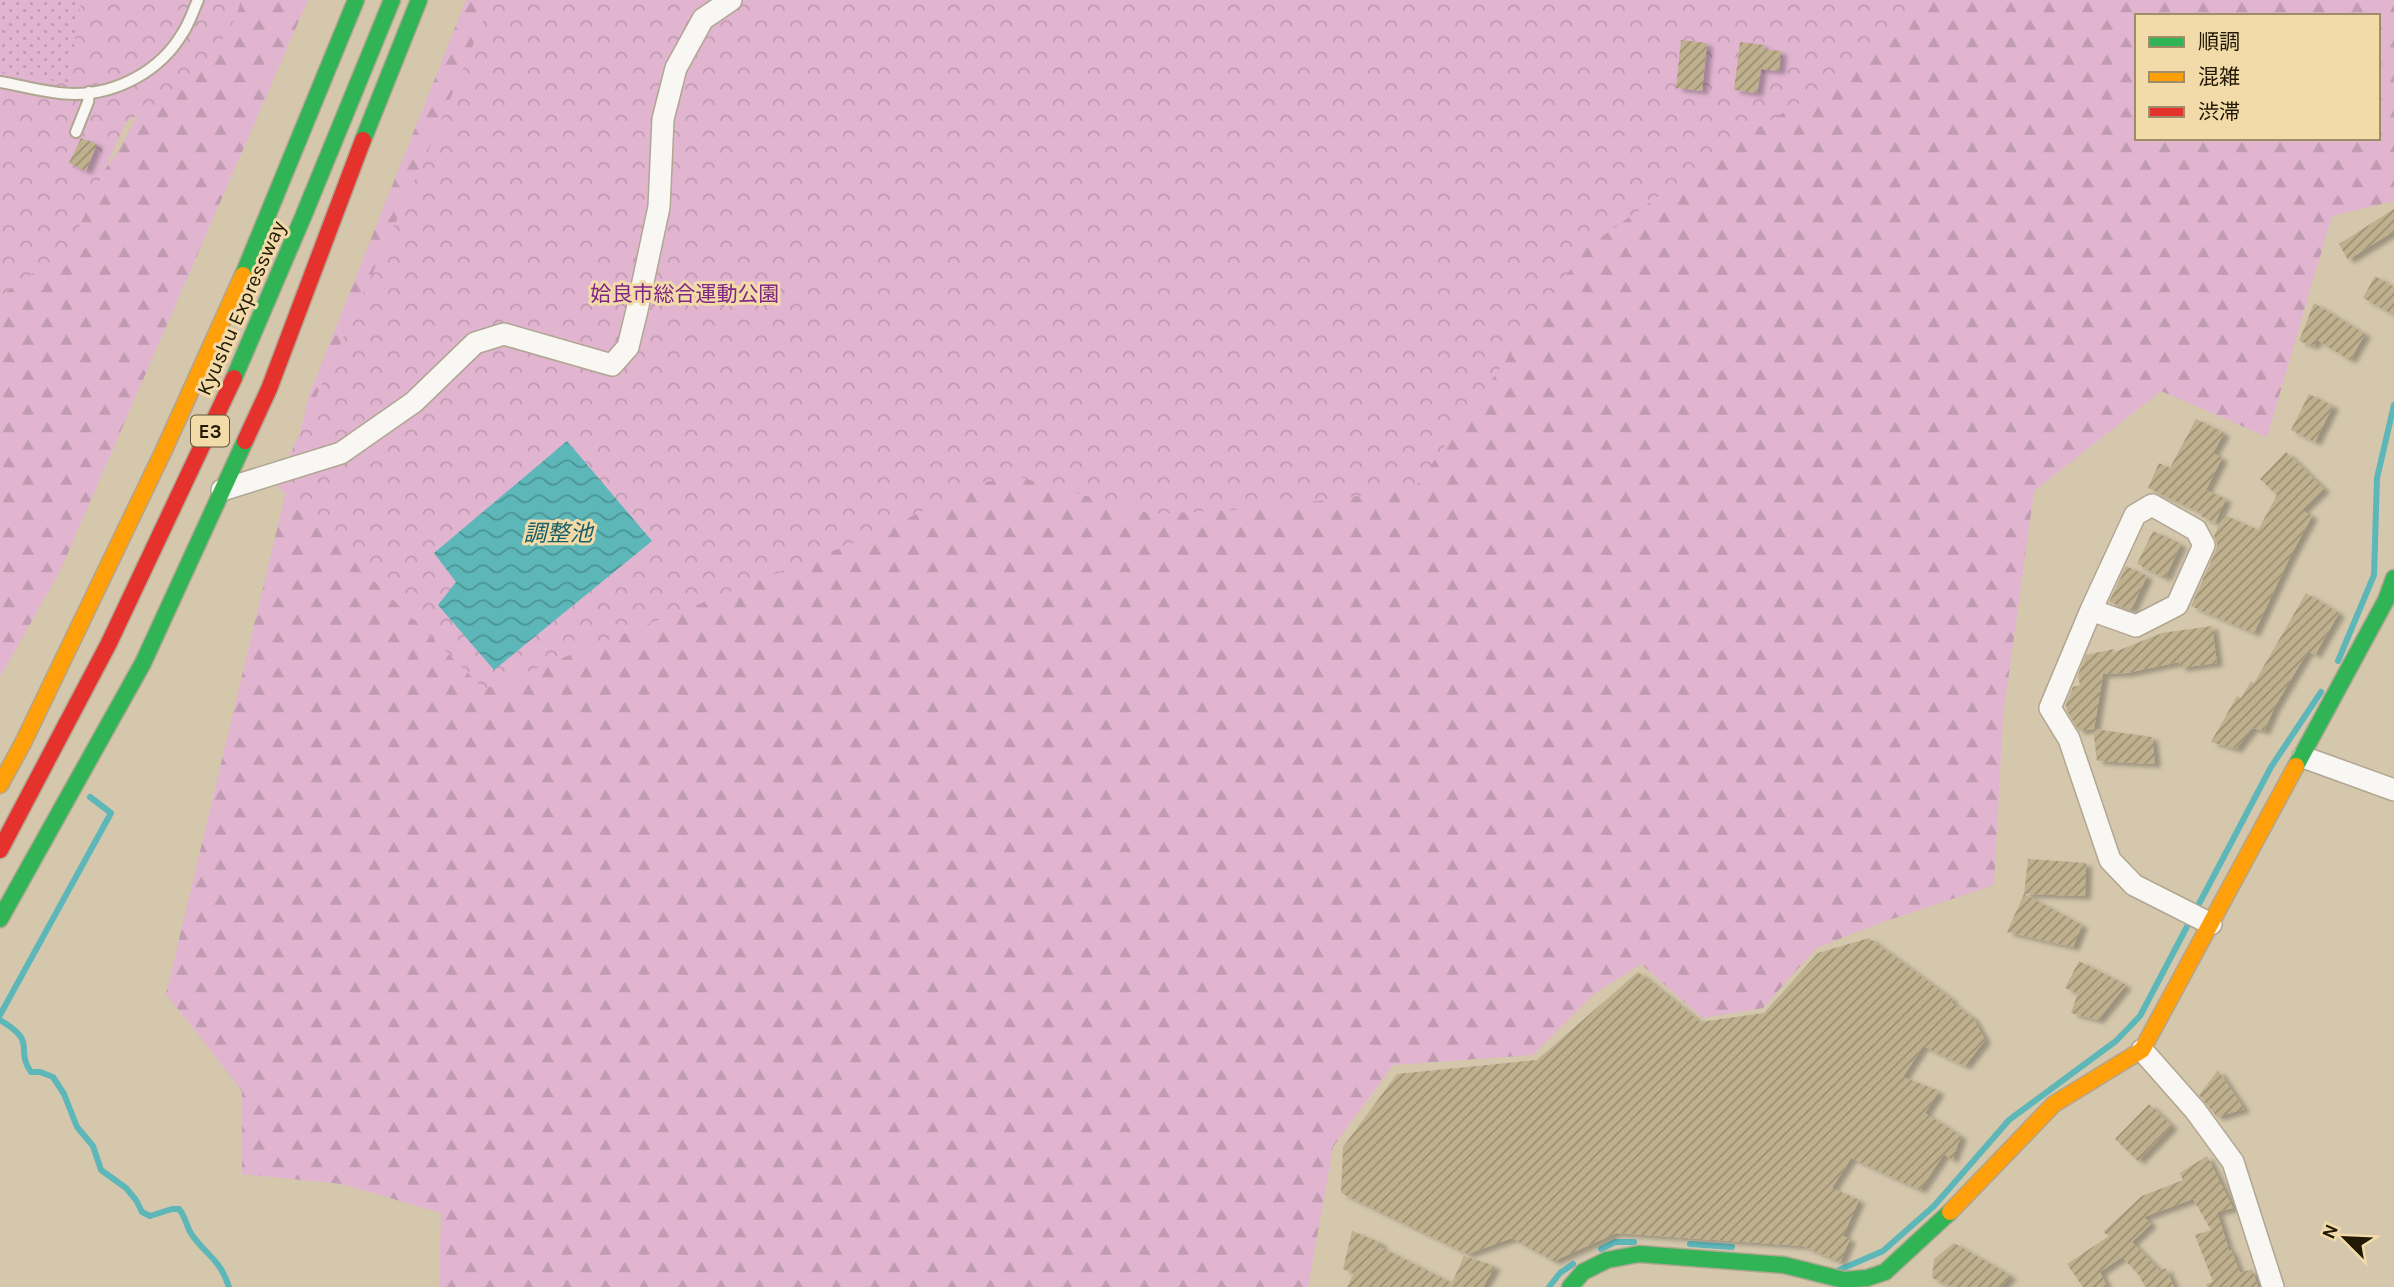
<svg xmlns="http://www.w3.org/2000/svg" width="2394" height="1287" font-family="Karla,'Noto Sans JP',sans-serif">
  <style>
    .forest { fill: url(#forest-firs); fill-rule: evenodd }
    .park { fill: url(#park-crowns) }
    .garden { fill: url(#garden-dots) }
    .water { fill: url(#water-waves) }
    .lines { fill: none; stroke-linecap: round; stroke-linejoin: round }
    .stream { stroke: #5db7b9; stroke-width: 6 }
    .building { fill: url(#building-hatch); filter: url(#shadow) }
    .lane-casing { stroke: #b0a691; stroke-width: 14 }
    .street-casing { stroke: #b0a691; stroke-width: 24 }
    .fast-casing { stroke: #b0a691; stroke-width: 19 }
    .slow-casing { stroke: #b0a691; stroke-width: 19 }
    .jam-casing { stroke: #b0a691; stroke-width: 19 }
    .lane { stroke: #f9f7f3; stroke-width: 10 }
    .street { stroke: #f9f7f3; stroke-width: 21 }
    .fast { stroke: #30b455; stroke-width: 16 }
    .slow { stroke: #ff9f0a; stroke-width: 16 }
    .jam { stroke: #e5322d; stroke-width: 16 }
    .labels { text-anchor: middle; stroke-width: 6; stroke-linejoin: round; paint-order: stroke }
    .shield { fill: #f2daa9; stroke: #605337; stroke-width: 2 }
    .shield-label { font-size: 19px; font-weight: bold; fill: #211906 }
    .park-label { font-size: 21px; fill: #802786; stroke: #f2daa9 }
    .street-label { font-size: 21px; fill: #211906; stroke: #f2daa9 }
    .water-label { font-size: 23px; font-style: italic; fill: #1a6067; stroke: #f2daa9 }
  </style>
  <defs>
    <pattern id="forest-firs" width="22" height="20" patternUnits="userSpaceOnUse" patternTransform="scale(1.75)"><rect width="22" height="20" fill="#e1b5d0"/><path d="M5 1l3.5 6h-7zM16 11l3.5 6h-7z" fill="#c19bb1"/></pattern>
    <pattern id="park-crowns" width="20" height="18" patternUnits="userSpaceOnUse" patternTransform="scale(1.75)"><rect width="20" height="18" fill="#e1b5d0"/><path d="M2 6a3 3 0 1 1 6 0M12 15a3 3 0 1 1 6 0" fill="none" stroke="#c19bb1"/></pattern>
    <pattern id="garden-dots" width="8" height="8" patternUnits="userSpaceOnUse" patternTransform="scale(1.75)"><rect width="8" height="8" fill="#e1b5d0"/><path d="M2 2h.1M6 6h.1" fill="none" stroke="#c19bb1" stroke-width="1.8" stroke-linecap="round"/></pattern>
    <pattern id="water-waves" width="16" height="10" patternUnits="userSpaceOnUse" patternTransform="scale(1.75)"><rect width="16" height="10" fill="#5db7b9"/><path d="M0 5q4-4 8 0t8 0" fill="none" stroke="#4c9494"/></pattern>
    <pattern id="building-hatch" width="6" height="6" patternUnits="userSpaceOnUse" patternTransform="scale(1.75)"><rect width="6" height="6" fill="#bfb08e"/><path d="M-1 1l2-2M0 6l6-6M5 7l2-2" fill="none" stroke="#9b8e72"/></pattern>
    <filter id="shadow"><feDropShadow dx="6" dy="3.5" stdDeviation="2" flood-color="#0004"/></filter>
  </defs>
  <rect width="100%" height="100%" fill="#d4c7ac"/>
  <path class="forest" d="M215 0H308L60 571 0 677V121L53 240 120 149 142 106Z
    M466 0H2394V201L2332 216 2267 437 2161 391 2034 491 2003 717 1994 885 1883 922 1816 948 1763 1008 1703 1018 1641 964 1595 993 1533 1055 1393 1065 1333 1147 1308 1287H439L441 1213 342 1184 242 1174V1091L166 994 309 395ZM2137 16H2378V138H2137Z"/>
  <path class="park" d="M0 0H241L236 18 196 79 126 122 70 248 0 296Z
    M492 0H1931L1926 8 1824 89 1740 138 1586 248 1414 489 1253 509 1151 514 1019 477 983 482 871 536 484 689 276 485 429 149Z"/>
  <path class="garden" d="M0 0H67L81 3 68 83 0 72Z"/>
  <path class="water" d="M567 441 652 541 494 670 438 605 456 582 434 553Z"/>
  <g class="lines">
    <path class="stream" d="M2338 661 2374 575 2377 478 2394 405
      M0 1015 111 813 90 797
      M0 1020C39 1043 14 1048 31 1072H40L53 1077 64 1094 77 1127 93 1146 101 1170 126 1188 136 1200 142 1212 150 1216 172 1209H179C186 1217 186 1226 192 1235 206 1255 220 1259 229 1287
      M1690 1244 1732 1247
      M1601 1249 1615 1242H1634
      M1839 1270 1883 1251 1934 1206 2009 1120 2116 1041 2140 1016 2271 767 2321 692
      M1549 1287 1560 1273 1573 1264"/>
  </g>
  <path class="building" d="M1681 40 1707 43 1702 91 1676 88Z
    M1740 42 1764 45 1763 49 1781 51 1779 71 1761 69 1757 93 1734 90Z
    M81 138 97 144 86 171 69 163Z
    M2394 209V231L2348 260 2339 244Z
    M2375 276 2394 287V315L2363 298Z
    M2314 303 2365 334 2350 360 2316 339 2314 346 2299 341Z
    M2309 394 2333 406 2315 442 2291 430Z
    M2196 419 2224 433 2213 453 2222 458 2206 490 2226 499 2215 523 2201 516 2202 513 2148 488 2159 463 2170 468Z
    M2286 452 2324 489 2302 510 2312 516 2290 557 2254 633 2191 606 2216 550 2217 544 2214 536 2224 515 2258 530 2277 495 2260 479Z
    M2153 531 2181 544 2165 578 2137 564Z
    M2126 566 2147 576 2131 610 2109 602Z
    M2306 593 2339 613 2315 655 2308 651 2275 706 2264 731 2252 728 2236 749 2211 742 2237 696 2241 698 2251 681 2254 683Z
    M2212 626 2217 663 2180 668 2179 662 2127 673 2103 674 2094 729 2152 737 2155 764 2097 761 2093 729 2079 731 2067 711 2066 704 2073 687 2080 685 2078 675 2086 655 2114 649 2112 653 2162 633Z
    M2028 859 2086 863 2085 896 2024 894Z
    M2024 894 2082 925 2073 947 2007 932Z
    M1869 938 1953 1000 1951 1002 1973 1018 1985 1040 1965 1066 1923 1046 1903 1077 1939 1091 1925 1113 1961 1136 1952 1160 1944 1154 1920 1190 1851 1158 1832 1188 1859 1200 1843 1236 1850 1239 1840 1262 1803 1246 1616 1233 1554 1261 1512 1238 1468 1254 1341 1193 1343 1147 1397 1074 1537 1060 1638 972 1700 1022 1764 1013 1818 953Z
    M2079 961 2126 985 2098 1020 2071 1013 2078 993 2065 988Z
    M2218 1070 2244 1109 2217 1117 2199 1095Z
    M2149 1104 2172 1126 2138 1161 2115 1139Z
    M2207 1156 2233 1208 2217 1212 2229 1250H2231L2240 1273 2252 1269 2258 1287H2207L2206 1284 2213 1282 2195 1235 2211 1230 2193 1199 2144 1217 2151 1224 2132 1242 2160 1271 2166 1268 2174 1287H2145L2139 1275 2122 1257 2100 1272 2107 1287H2083L2067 1264 2109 1236 2103 1232 2142 1196 2183 1180 2180 1173Z
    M1352 1231 1381 1243 1380 1247 1452 1283 1464 1256 1495 1266 1483 1287H1347L1354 1273 1343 1269Z
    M1954 1243 2011 1276 2001 1287H1954L1932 1278 1934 1259Z"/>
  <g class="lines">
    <g class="lane-casing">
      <path id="lane" d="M0 82C24 86 50 94 74 94 117 94 160 71 182 34 189 24 193 11 198 0
        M76 132 88 102 89 92"/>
    </g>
    <g class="street-casing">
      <path id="street" d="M222 490 341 453 414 402 475 343 504 334 612 365 628 347 637 310 659 207 663 119 676 68 703 19 731 0
        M2091 610 2136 626 2177 605 2204 545 2196 530 2152 505 2135 515 2091 610 2050 708 2069 739 2110 860 2134 885 2211 924
        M2303 757 2394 790
        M2142 1050 2195 1110 2233 1162 2273 1287"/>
    </g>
    <g class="fast-casing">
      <path id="fast" d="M363 140 419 0
        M243 275 356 0
        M234 378 303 217 392 0
        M2296 766 2386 600 2394 578
        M0 919 143 663 245 441
        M1570 1287 1583 1272 1607 1260 1639 1254 1784 1265 1844 1280 1867 1278 1885 1272 1950 1212"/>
    </g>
    <g class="slow-casing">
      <path id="slow" d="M0 785 23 743 164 450 243 275
        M1950 1212 2054 1104 2142 1050 2296 766"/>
    </g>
    <g class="jam-casing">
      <path id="jam" d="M245 441 269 389 363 140
        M0 850 109 643 234 378"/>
    </g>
    <use href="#lane" class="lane"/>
    <use href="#street" class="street"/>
    <use href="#fast" class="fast"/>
    <use href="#slow" class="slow"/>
    <use href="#jam" class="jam"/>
  </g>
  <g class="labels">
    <rect class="shield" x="191" y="415.5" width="38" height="31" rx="5"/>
    <g class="shield-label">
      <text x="210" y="438">E3</text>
    </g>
    <g class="park-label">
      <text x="685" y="301">姶良市総合運動公園</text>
    </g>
    <g class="street-label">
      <text transform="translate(241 308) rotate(-66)" y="7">Kyushu Expressway</text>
    </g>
    <g class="water-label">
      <text x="558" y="541">調整池</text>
    </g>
  </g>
  <rect x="2135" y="14" width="245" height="126" fill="#f2daa9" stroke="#9e8d68" stroke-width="2"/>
  <rect x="2149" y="37" width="35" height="10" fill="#30b455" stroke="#9e8d68" stroke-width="2"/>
  <text x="2198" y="49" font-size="21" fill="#211906">順調</text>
  <rect x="2149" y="72" width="35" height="10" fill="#ff9f0a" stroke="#9e8d68" stroke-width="2"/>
  <text x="2198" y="84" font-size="21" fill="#211906">混雑</text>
  <rect x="2149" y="107" width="35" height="10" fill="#e5322d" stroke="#9e8d68" stroke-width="2"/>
  <text x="2198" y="119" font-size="21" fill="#211906">渋滞</text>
  <g transform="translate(2345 1238) rotate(294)" stroke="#f2daa9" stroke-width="5" paint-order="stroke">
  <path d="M0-5L12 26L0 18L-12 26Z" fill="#211906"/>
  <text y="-10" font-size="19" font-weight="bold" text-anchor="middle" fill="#211906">N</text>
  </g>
</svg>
